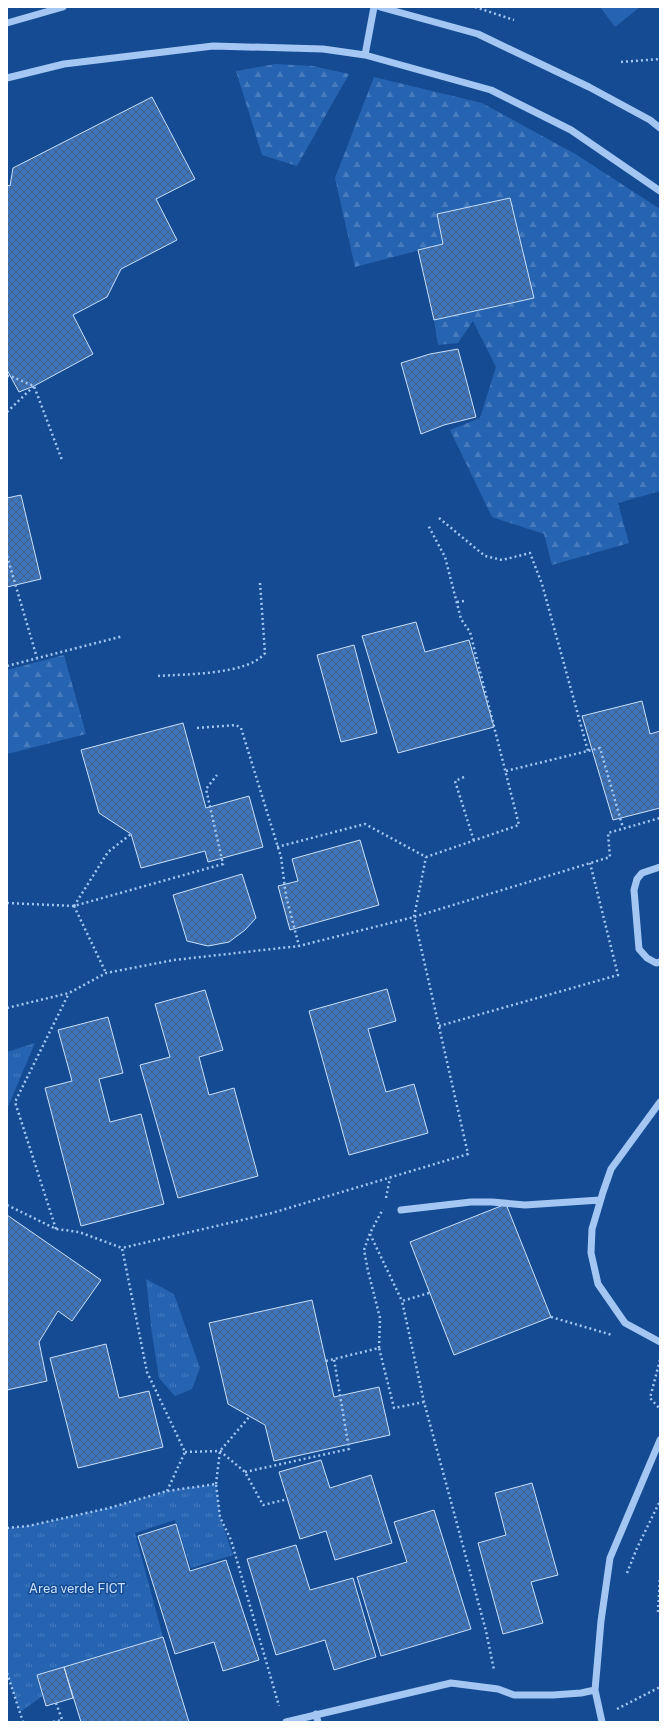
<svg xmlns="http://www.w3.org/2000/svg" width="667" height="1729" font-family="'Public Sans',sans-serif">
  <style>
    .green { fill: #2664b2 }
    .forest { fill: url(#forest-firs) }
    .park { fill: url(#park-tufts) }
    .building { fill: url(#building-cross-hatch); stroke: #cae0fc }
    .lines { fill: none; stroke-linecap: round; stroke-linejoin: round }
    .path { stroke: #a3c6f2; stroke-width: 2.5; stroke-dasharray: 2 3; stroke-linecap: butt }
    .minor { stroke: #a3c6f2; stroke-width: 7 }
    .labels { text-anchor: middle; stroke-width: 3; stroke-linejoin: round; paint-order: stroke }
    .park-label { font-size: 13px; fill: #cae0fc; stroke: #144b93 }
  </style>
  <defs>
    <pattern id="forest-firs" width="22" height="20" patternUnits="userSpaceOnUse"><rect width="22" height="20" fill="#2664b2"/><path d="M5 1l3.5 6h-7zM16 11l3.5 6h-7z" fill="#477bbe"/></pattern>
    <pattern id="park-tufts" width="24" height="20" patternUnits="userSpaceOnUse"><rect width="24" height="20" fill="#2664b2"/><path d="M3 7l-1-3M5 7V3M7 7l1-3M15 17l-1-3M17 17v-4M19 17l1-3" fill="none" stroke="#477bbe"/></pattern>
    <pattern id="building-cross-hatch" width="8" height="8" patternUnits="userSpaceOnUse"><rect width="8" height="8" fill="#3d74bb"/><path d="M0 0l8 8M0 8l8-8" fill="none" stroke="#446084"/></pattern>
  </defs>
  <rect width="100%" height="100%" fill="#144b93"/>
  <path class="green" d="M600 7H640L615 27Z"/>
  <path class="forest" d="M275 64 313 66 349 74 297 166 262 155 236 71Z
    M374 77 482 103 577 155 660 209V491L618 503 629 543 552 565 544 534 492 517 450 430 480 418 496 367 473 321 458 343 438 345 434 320 534 298 510 198 437 214 443 244 355 267 335 178Z
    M64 655 86 734 7 754V670Z"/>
  <path class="park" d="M35 1043 7 1109V1052Z
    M146 1279 174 1294 200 1368 192 1389 175 1396 159 1378 152 1334Z
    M216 1484 220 1517 233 1555 191 1568 175 1520 135 1533 163 1637 37 1675 44 1695 20 1712 7 1673V1528L28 1526 109 1508 167 1491Z"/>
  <path class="building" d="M152 97 195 179 156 199 177 240 121 269 107 297 73 315 93 354 34 386 19 392 7 370V185L10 186 13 168Z
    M510 198 534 298 434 320 418 250 443 244 437 214Z
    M458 349 476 417 444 425 421 434 401 363 430 354Z
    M21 495 41 579 7 587V498Z
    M416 622 425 652 469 640 494 727 398 753 362 636Z
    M354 645 377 733 341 742 317 655Z
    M642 701 650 734 660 731V808L613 820 582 716Z
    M183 723 206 808 249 796 263 847 208 862 205 851 141 868 131 834 99 813 81 750Z
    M360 840 379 905 290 930 278 886 298 881 292 859Z
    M242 874 256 918 245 930 229 942 208 946 187 941 173 895Z
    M387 989 396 1021 368 1029 386 1092 414 1084 428 1133 349 1155 309 1011Z
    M205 990 223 1050 199 1057 209 1095 234 1088 258 1176 178 1198 140 1065 170 1057 155 1004Z
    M108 1017 123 1073 99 1079 110 1122 141 1114 164 1204 81 1226 45 1088 72 1081 58 1030Z
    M506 1204 551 1317 454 1355 410 1242Z
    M7 1215 101 1280 72 1321 58 1311 39 1342 47 1381 7 1390Z
    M312 1300 334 1397 379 1387 390 1435 274 1461 265 1425 228 1404 209 1323Z
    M106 1344 119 1398 149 1391 163 1447 78 1468 50 1358Z
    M321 1460 330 1488 371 1475 392 1543 335 1560 326 1531 300 1539 279 1472Z
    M532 1483 558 1575 531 1582 543 1623 503 1634 478 1543 506 1535 495 1493Z
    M434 1510 471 1629 381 1656 357 1577 407 1562 394 1522Z
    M176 1524 190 1571 226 1560 259 1660 223 1671 214 1642 175 1654 138 1536Z
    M296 1545 310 1590 353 1578 376 1657 334 1670 325 1640 276 1655 247 1559Z
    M163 1637 189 1722H81L64 1667Z
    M64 1667 73 1698 46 1706 37 1675Z"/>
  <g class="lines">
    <path class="path" d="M475 7 514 20
      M621 62 660 59
      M7 376H10L34 386 62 460
      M7 412 34 386
      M439 518 485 556 502 560 530 553 542 584 588 751
      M7 556 37 658
      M457 602 464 601
      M7 666 123 636
      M158 676C185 674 248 675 265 653L260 583
      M197 728 236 725 241 728 281 857 286 896 299 946
      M506 771 600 748 623 828
      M464 777 455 781 474 841
      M277 847 365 824 426 857 519 825 470 632 461 619 445 557 428 525
      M7 903 74 906 223 864 206 789 217 775
      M74 906 108 852 131 834
      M74 906 106 973
      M7 1008 69 993 106 973 174 960 299 946 414 917 610 857 608 833 660 818
      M439 1026 618 975 590 863
      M386 1198 390 1178
      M7 1205 56 1229 79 1232 122 1248
      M56 1229 15 1102 69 993
      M370 1234 402 1301
      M429 1293 402 1301 424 1402 486 1631 494 1670
      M551 1317 612 1335
      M379 1348 380 1318 368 1271 364 1250 370 1233 383 1209
      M660 1360 650 1398 660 1409
      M326 1361 379 1348 394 1408 424 1402
      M185 1452 220 1451 245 1472 263 1505 288 1499
      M245 1472 349 1449 334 1359
      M216 1484 220 1451 250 1416
      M167 1491 185 1452 147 1372 122 1248 272 1213 468 1154 414 917 426 857
      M7 1528 28 1526 109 1508 167 1491 216 1484 220 1517 231 1540 279 1706
      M627 1573 637 1548 660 1501
      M658 1612 660 1577
      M7 1673 23 1722
      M56 1703 63 1722
      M617 1709 660 1687
      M53 1722 62 1720"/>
    <path class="minor" d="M380 7 478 34 589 87 650 120 660 128
      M7 23 63 7
      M365 55 374 7
      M7 78 64 64 213 46 323 49 365 55 491 90 571 130 660 191
      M660 867 642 873 637 879 634 890 639 949 647 958 656 963 660 962
      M660 1102 611 1169 603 1192 592 1229 591 1253 598 1284 625 1323 660 1342
      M401 1210 471 1202H492L525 1205 600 1200
      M316 1714 318 1722
      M286 1722 451 1683 498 1689 514 1695H553L581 1693 595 1690
      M602 1722 595 1690 601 1621 610 1558 660 1440"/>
  </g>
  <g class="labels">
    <g class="park-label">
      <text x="77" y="1593">Area verde FICT</text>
    </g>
  </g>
  <rect width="667" height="1729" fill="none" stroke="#ffffff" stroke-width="16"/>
</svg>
